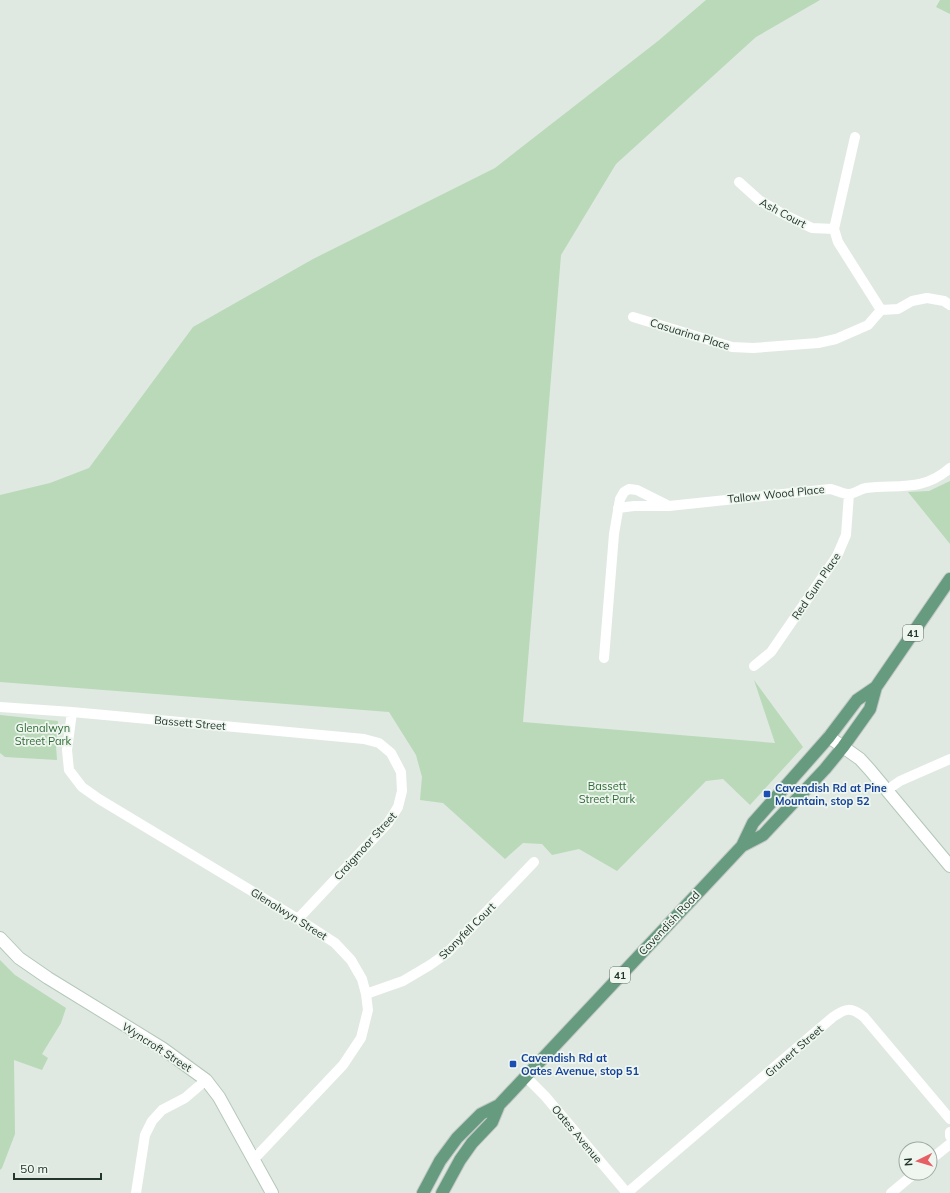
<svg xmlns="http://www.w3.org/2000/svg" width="950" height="1193" font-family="Mulish,sans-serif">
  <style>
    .green { fill: #b9d9b9 }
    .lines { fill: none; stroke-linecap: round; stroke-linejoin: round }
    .secondary-casing { stroke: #b3c8ba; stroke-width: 14 }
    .primary-casing { stroke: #c1c7c4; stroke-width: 14 }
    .street { stroke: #fff; stroke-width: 10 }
    .secondary { stroke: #fff; stroke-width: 12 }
    .primary { stroke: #669b7f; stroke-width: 12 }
    .transit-dot { fill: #1a4fb4; stroke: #eff6f0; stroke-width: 1.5 }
    .labels { text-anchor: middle; stroke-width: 3.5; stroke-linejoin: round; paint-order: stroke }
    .shield { fill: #eff6f0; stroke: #5f7066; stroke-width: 1 }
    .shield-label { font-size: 10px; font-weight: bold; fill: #21372b }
    .street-label { font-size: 11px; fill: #21372b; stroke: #eff6f0 }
    .park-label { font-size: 11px; fill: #2f6a35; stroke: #eff6f0 }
    .transit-label { font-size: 11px; font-weight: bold; fill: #164399; stroke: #eff6f0; text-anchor: start }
  </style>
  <rect width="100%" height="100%" fill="#dfe9e1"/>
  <path class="green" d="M706 0H820L756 37 616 164 561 255 523 722 775 743 754 680 803 747 750 805 723 779 706 781 617 871 579 849 552 855 542 844 523 843 505 859 443 803 420 800 422 777 416 755 389 712 0 682V495L50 483 89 468 193 327 313 259 495 168 658 41Z
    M940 0H950V14L936 7Z
    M950 481V544L908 492 929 491Z
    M0 715 58 721 56 746 57 760 5 757 0 753Z
    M0 960 15 975 66 1008 61 1023 42 1054 48 1058 42 1070 14 1060 15 1134 2 1168 0 1170Z"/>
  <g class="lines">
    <g class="secondary-casing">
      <path id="secondary" d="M829 737 860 759 870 770 950 866
        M0 938 19 958 48 978 162 1048 206 1080 219 1097 272 1193"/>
    </g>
    <g class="primary-casing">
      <path id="primary" d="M742 846 753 823 829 737 857 700 876 687
        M423 1193 440 1161 457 1138 481 1114 499 1105
        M442 1193 460 1160 472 1143 492 1122 499 1105 742 846 763 835 825 769 843 747 870 709 876 687 950 579"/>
    </g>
    <path class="street" d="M855 137 834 229 838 242 881 310
      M739 182 759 200 783 214 812 228 834 229
      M633 317 732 347 753 348 818 343 836 339 868 325 881 310 898 309 912 301 927 298 944 301 950 305
      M618 508 634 506H669L830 489C836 490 843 494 848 494 854 494 860 489 866 488 898 484 923 492 950 468
      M604 658 614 534 620 499 624 492 629 489 637 490 667 505
      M754 666 771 652 837 556 846 535 849 494
      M0 707 72 712 364 739 379 743 391 753 401 772 402 791 398 807 388 823 298 919
      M72 712 67 750 69 770 82 787 99 799 298 919 335 943 351 960 362 979 366 994 368 1010 361 1038 343 1065 254 1159
      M887 790 900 781 950 759
      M366 994 403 981 430 965 447 953 534 862
      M526 1077 545 1096 627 1193
      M950 1132V1136
      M930 1160 950 1144
      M136 1193 145 1135 152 1121 162 1110 185 1098 206 1080
      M627 1193 833 1017C846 1008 851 1007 864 1017L950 1119
      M891 1193 915 1173"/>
    <use href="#secondary" class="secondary"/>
    <use href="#primary" class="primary"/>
  </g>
  <g class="transit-dot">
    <rect x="763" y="790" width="8" height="8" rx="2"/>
    <rect x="509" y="1060" width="8" height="8" rx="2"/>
  </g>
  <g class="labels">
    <g class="shield">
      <rect x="903" y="625" width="20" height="16" rx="3"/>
      <rect x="610" y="967" width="20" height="16" rx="3"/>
    </g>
    <g class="shield-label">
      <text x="913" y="637">41</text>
      <text x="620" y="979">41</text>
    </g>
    <g class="street-label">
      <text transform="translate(783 213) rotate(28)" y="4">Ash Court</text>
      <text transform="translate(690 334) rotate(17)" y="4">Casuarina Place</text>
      <text transform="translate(776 494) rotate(-6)" y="4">Tallow Wood Place</text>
      <text transform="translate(816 586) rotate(-56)" y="4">Red Gum Place</text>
      <text transform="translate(190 723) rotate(5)" y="4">Bassett Street</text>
      <text transform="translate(365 846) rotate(-48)" y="4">Craigmoor Street</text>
      <text transform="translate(289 914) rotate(32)" y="4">Glenalwyn Street</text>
      <text transform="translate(669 923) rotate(-47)" y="4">Cavendish Road</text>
      <text transform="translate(467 931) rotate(-45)" y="4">Stonyfell Court</text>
      <text transform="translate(157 1047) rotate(33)" y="4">Wyncroft Street</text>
      <text transform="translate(794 1051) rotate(-41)" y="4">Grunert Street</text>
      <text transform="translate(577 1134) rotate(50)" y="4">Oates Avenue</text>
    </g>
    <g class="park-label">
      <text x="43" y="732">Glenalwyn<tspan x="43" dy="13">Street Park</tspan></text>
      <text x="607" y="790">Bassett<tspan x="607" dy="13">Street Park</tspan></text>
    </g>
    <g class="transit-label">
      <text x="775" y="792">Cavendish Rd at Pine<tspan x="775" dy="13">Mountain, stop 52</tspan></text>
      <text x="521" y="1062">Cavendish Rd at<tspan x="521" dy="13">Oates Avenue, stop 51</tspan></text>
    </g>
  </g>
  <g transform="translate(918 1161) rotate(265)"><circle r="19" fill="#eff6f0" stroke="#9daaa1"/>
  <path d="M0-3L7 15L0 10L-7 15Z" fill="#e65f64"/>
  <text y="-6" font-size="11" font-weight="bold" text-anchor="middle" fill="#21372b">N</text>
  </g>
  <path d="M14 1173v6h87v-6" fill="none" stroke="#21372b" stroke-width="2"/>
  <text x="20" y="1173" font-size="12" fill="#21372b" stroke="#eff6f0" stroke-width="3" paint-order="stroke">50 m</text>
</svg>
